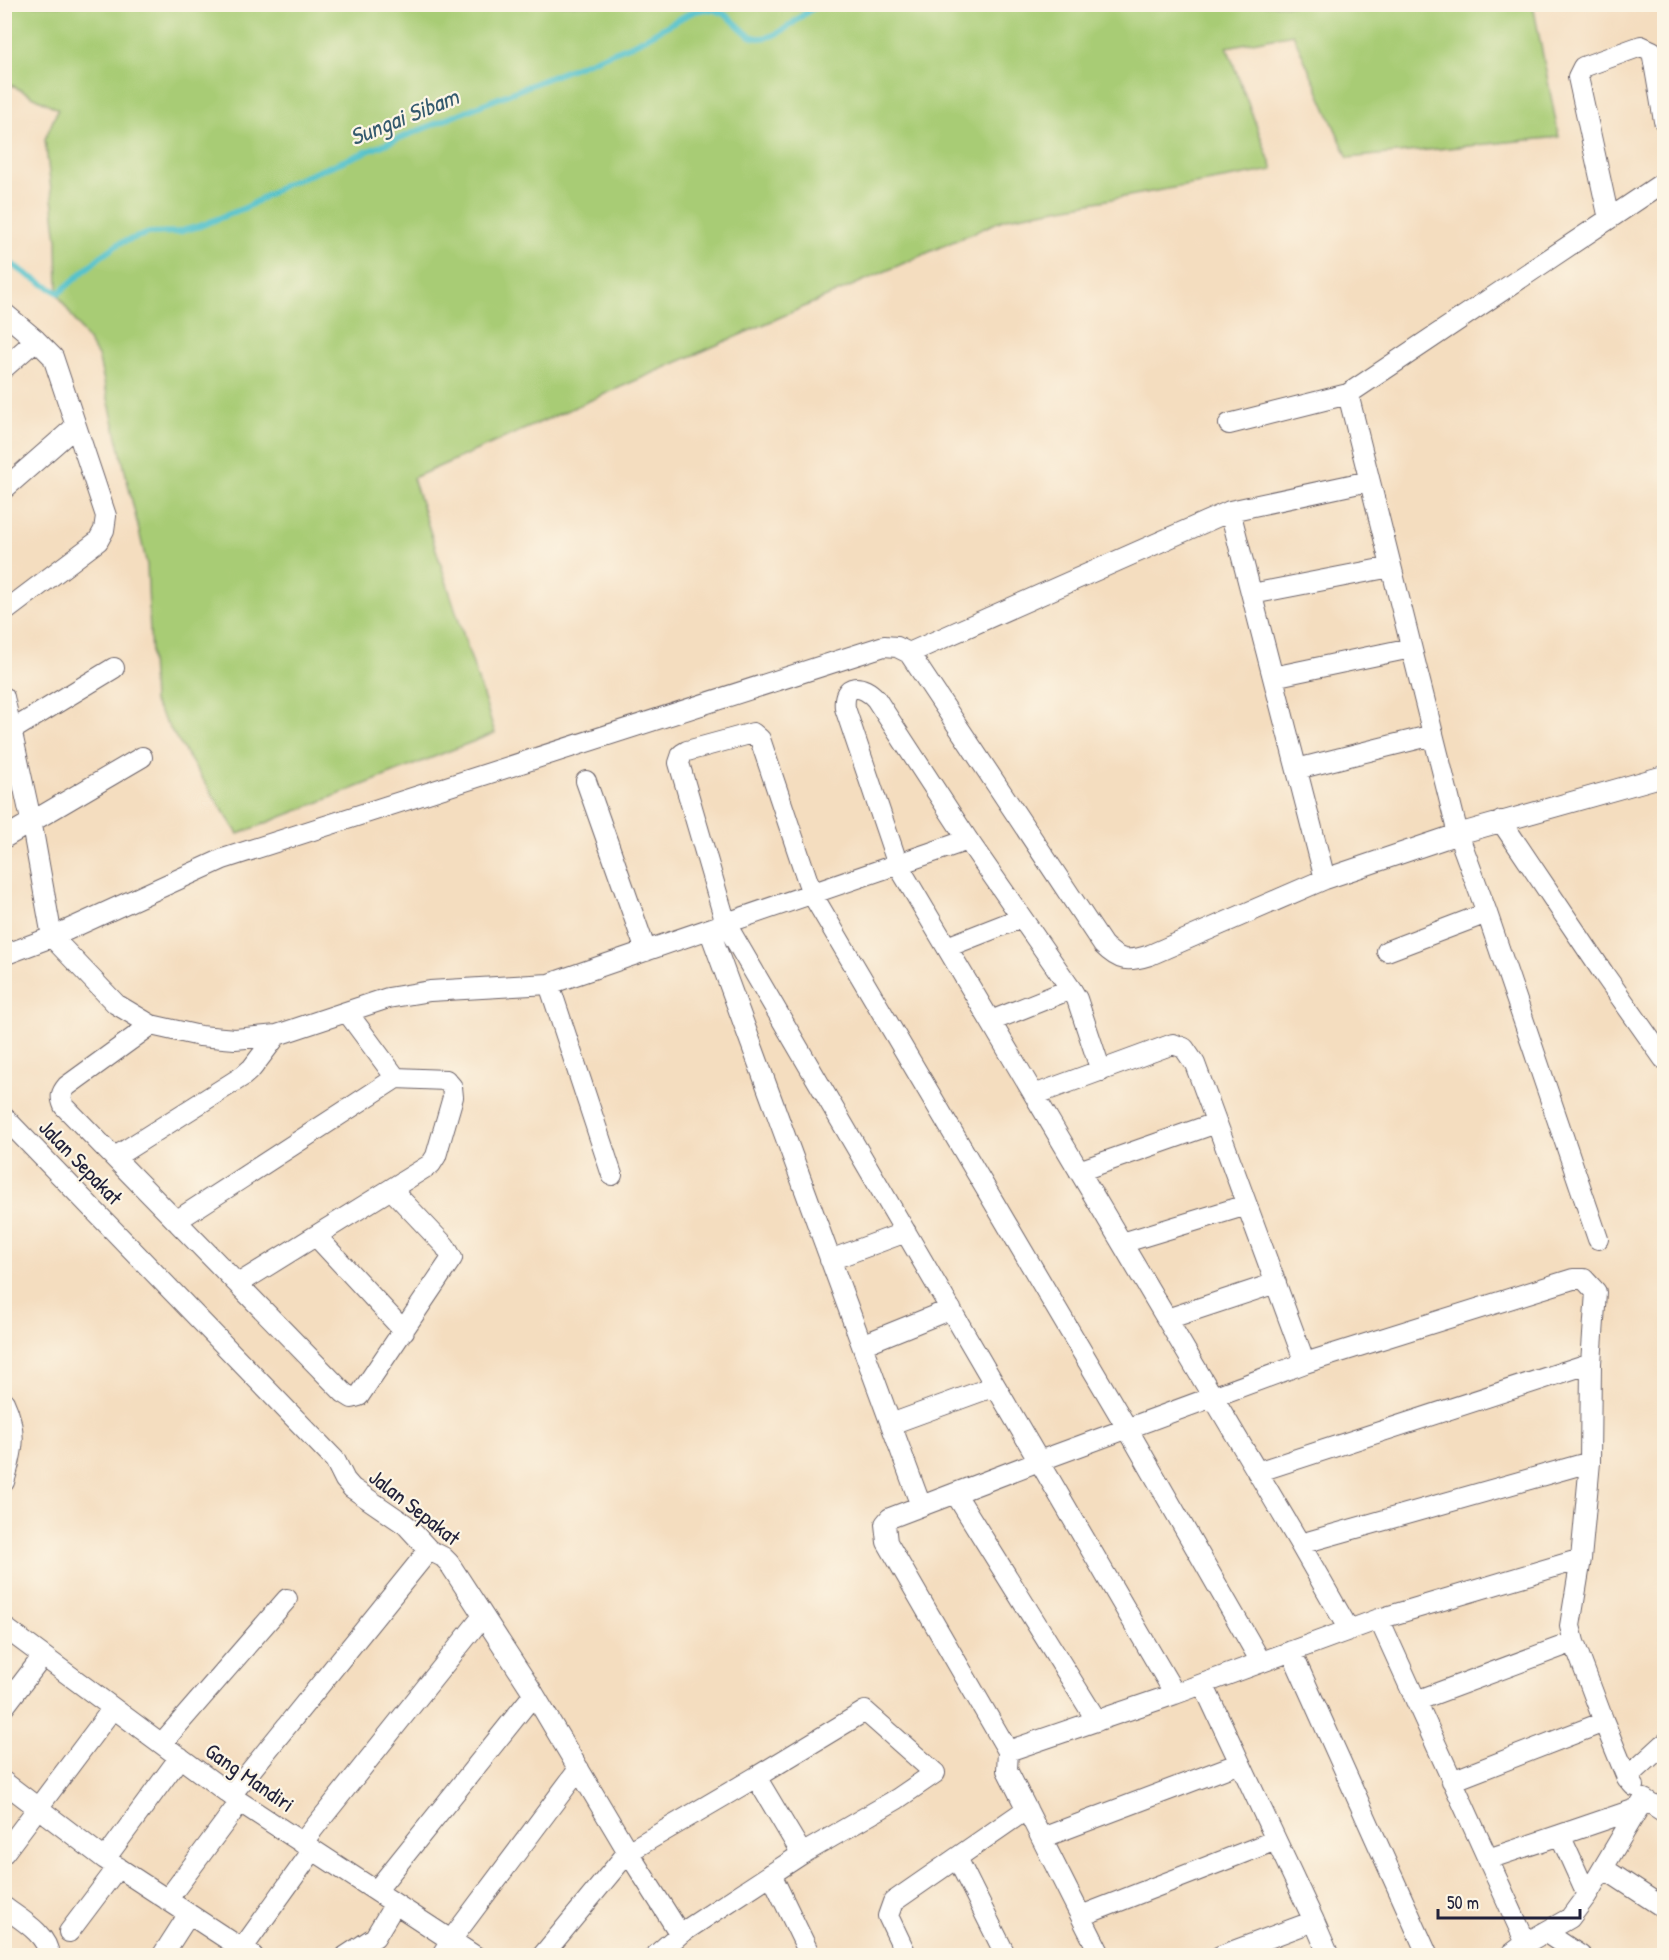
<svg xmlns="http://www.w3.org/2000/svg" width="1669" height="1960" font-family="'Patrick Hand',sans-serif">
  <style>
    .green { fill: #a8cc75; stroke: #657758; stroke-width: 1.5 }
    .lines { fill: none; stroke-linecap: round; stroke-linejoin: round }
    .stream { stroke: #55c2cc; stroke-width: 6 }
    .minor-casing { stroke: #6c6369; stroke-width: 22 }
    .minor { stroke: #fff; stroke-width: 20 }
    .labels { text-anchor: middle; stroke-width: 4.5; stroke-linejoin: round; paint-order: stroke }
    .street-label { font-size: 22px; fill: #22223b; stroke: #fcf5e5 }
    .water-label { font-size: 24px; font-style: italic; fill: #345a6e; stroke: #fcf5e5 }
  </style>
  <rect width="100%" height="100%" fill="#fcf5e5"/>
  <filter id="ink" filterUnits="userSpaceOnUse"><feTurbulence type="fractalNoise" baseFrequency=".0167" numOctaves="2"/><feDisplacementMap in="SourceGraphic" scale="12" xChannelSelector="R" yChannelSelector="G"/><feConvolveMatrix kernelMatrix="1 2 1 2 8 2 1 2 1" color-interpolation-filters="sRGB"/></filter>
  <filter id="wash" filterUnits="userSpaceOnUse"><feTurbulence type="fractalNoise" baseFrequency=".008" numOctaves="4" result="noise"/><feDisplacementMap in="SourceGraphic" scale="24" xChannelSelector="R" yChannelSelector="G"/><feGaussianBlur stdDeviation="1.35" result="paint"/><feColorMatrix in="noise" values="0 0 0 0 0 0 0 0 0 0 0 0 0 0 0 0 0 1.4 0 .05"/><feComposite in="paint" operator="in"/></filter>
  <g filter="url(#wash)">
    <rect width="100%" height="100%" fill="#f4ddbf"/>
    <path class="green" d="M4 5H1533L1559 137 1348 158 1293 34 1227 47 1273 170 1007 218 413 478 495 733 238 834 153 702 147 565 98 356 58 295 57 240 45 139 58 109 5 82Z"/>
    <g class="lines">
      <path class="stream" d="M4 259 31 277 59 293 100 257 120 243 149 233 178 232 200 226 247 207 286 184C399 139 511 92 624 48 641 42 656 32 672 23 680 19 688 13 696 11 731 1 740 39 759 38 785 38 799 12 822 4"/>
    </g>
  </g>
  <g filter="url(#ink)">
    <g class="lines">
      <g class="minor-casing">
        <path id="minor" d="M1609 219 1578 77 1583 67 1641 46 1652 51 1664 121
          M4 313 36 340 53 357 106 516 104 530 98 541 4 612
          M4 368 36 340
          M1348 394 1458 834 1487 913 1598 1239
          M1229 424 1348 394 1664 182
          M4 489 76 426
          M1230 511 1325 879
          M1252 594 1391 567
          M909 653 1230 511 1369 481
          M1273 677 1411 648
          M4 697 31 820 52 937 116 1004 151 1025 200 1036 235 1039 277 1035 388 998 430 991 549 984 968 840
          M12 730 114 668
          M1297 769 1433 735
          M586 781 646 951
          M1501 821 1604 974 1664 1059
          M4 838 142 757
          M709 929 921 1506
          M947 947 1021 918
          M1387 951 1487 913
          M4 955 52 937 223 859 884 646 897 647 909 653 1103 945C1120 962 1128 962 1150 955L1325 879 1458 834 1664 776
          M549 984 612 1175
          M347 1012 396 1078
          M991 1021 1071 989
          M151 1025 67 1086C61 1093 60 1097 64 1106L344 1393 352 1398 359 1396 452 1258 445 1246 391 1189 431 1164 436 1156 453 1097 452 1087 446 1080 396 1078 176 1221
          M1101 1071 1077 999 1071 989 968 840 876 699C863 684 842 682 845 708L898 865 1300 1544
          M1034 1095 1173 1044 1184 1048 1195 1064 1305 1363
          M4 1117 335 1460 345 1480 352 1488 406 1525 429 1550 443 1557 449 1563 534 1694 628 1852 680 1934
          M115 1157 243 1076 252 1068 277 1035
          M1079 1171 1216 1123
          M316 1236 404 1331
          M1122 1243 1247 1205
          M830 1260 906 1232
          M1573 1279H1584L1596 1292 1591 1363 1590 1462 1581 1559 1379 1619 1175 1694 1008 1751 887 1542 885 1524 890 1518 1039 1461 1305 1363Z
          M238 1284 391 1189
          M1167 1319 1276 1283
          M862 1345 951 1309
          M4 1402C18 1432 13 1451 4 1482
          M891 1424 995 1386
          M1257 1472 1591 1363
          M955 1493 1097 1721
          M1581 1559 1570 1626 1574 1642 1604 1722 1627 1778
          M1379 1619 1526 1943 1509 1956
          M4 1627 240 1802 475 1956
          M1349 1630 1300 1544 1590 1462
          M1291 1651 1428 1956
          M1203 1684 1314 1921 1220 1956
          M1175 1694 726 924 679 763 682 754 687 751 753 733 760 739 812 894 1127 1428 1261 1662
          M1416 1701 1574 1642
          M4 1707 43 1656
          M162 1743 287 1599
          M1008 1751 1007 1770 1101 1956
          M1452 1781 1604 1722
          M4 1782 105 1859 253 1956
          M1634 1786 1627 1778 1664 1744
          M231 1795 429 1550
          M1560 1835 1639 1808
          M1042 1838 1240 1763
          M302 1843 483 1616
          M4 1853 113 1708
          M957 1858 1006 1956
          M105 1859 180 1757
          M1488 1859 1560 1835 1587 1895 1570 1918 1526 1943
          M1603 1868 1664 1908
          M771 1874 809 1953
          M376 1891 534 1694
          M1587 1895 1644 1799 1664 1812
          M167 1900 240 1802
          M4 1907C20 1919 48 1934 49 1956
          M1081 1916 1276 1840
          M1314 1921 1329 1956
          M69 1932 118 1867
          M1545 1932 1581 1956
          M242 1949 313 1850
          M162 1956 189 1914
          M346 1956 375 1937 395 1904
          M441 1956 451 1940 579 1769
          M542 1956 628 1852 756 1777 802 1854
          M655 1956 680 1934 802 1854 897 1799 935 1773 865 1711 756 1777
          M907 1956 888 1916 893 1902 1027 1809"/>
      </g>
      <use href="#minor" class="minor"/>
    </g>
  </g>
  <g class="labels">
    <g class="street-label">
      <text transform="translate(81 1162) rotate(46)" y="8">Jalan Sepakat</text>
      <text transform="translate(415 1507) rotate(38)" y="8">Jalan Sepakat</text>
      <text transform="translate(250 1777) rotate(35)" y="8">Gang Mandiri</text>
    </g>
    <g class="water-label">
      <text transform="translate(404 117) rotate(-22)" y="8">Sungai Sibam</text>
    </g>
  </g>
  <rect width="1669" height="1960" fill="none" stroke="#fcf5e5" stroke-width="24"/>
  <path d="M1438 1909v9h142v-9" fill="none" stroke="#22223b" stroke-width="3"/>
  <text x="1447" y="1909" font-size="18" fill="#22223b" stroke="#fcf5e5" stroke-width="4.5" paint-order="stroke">50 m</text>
</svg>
